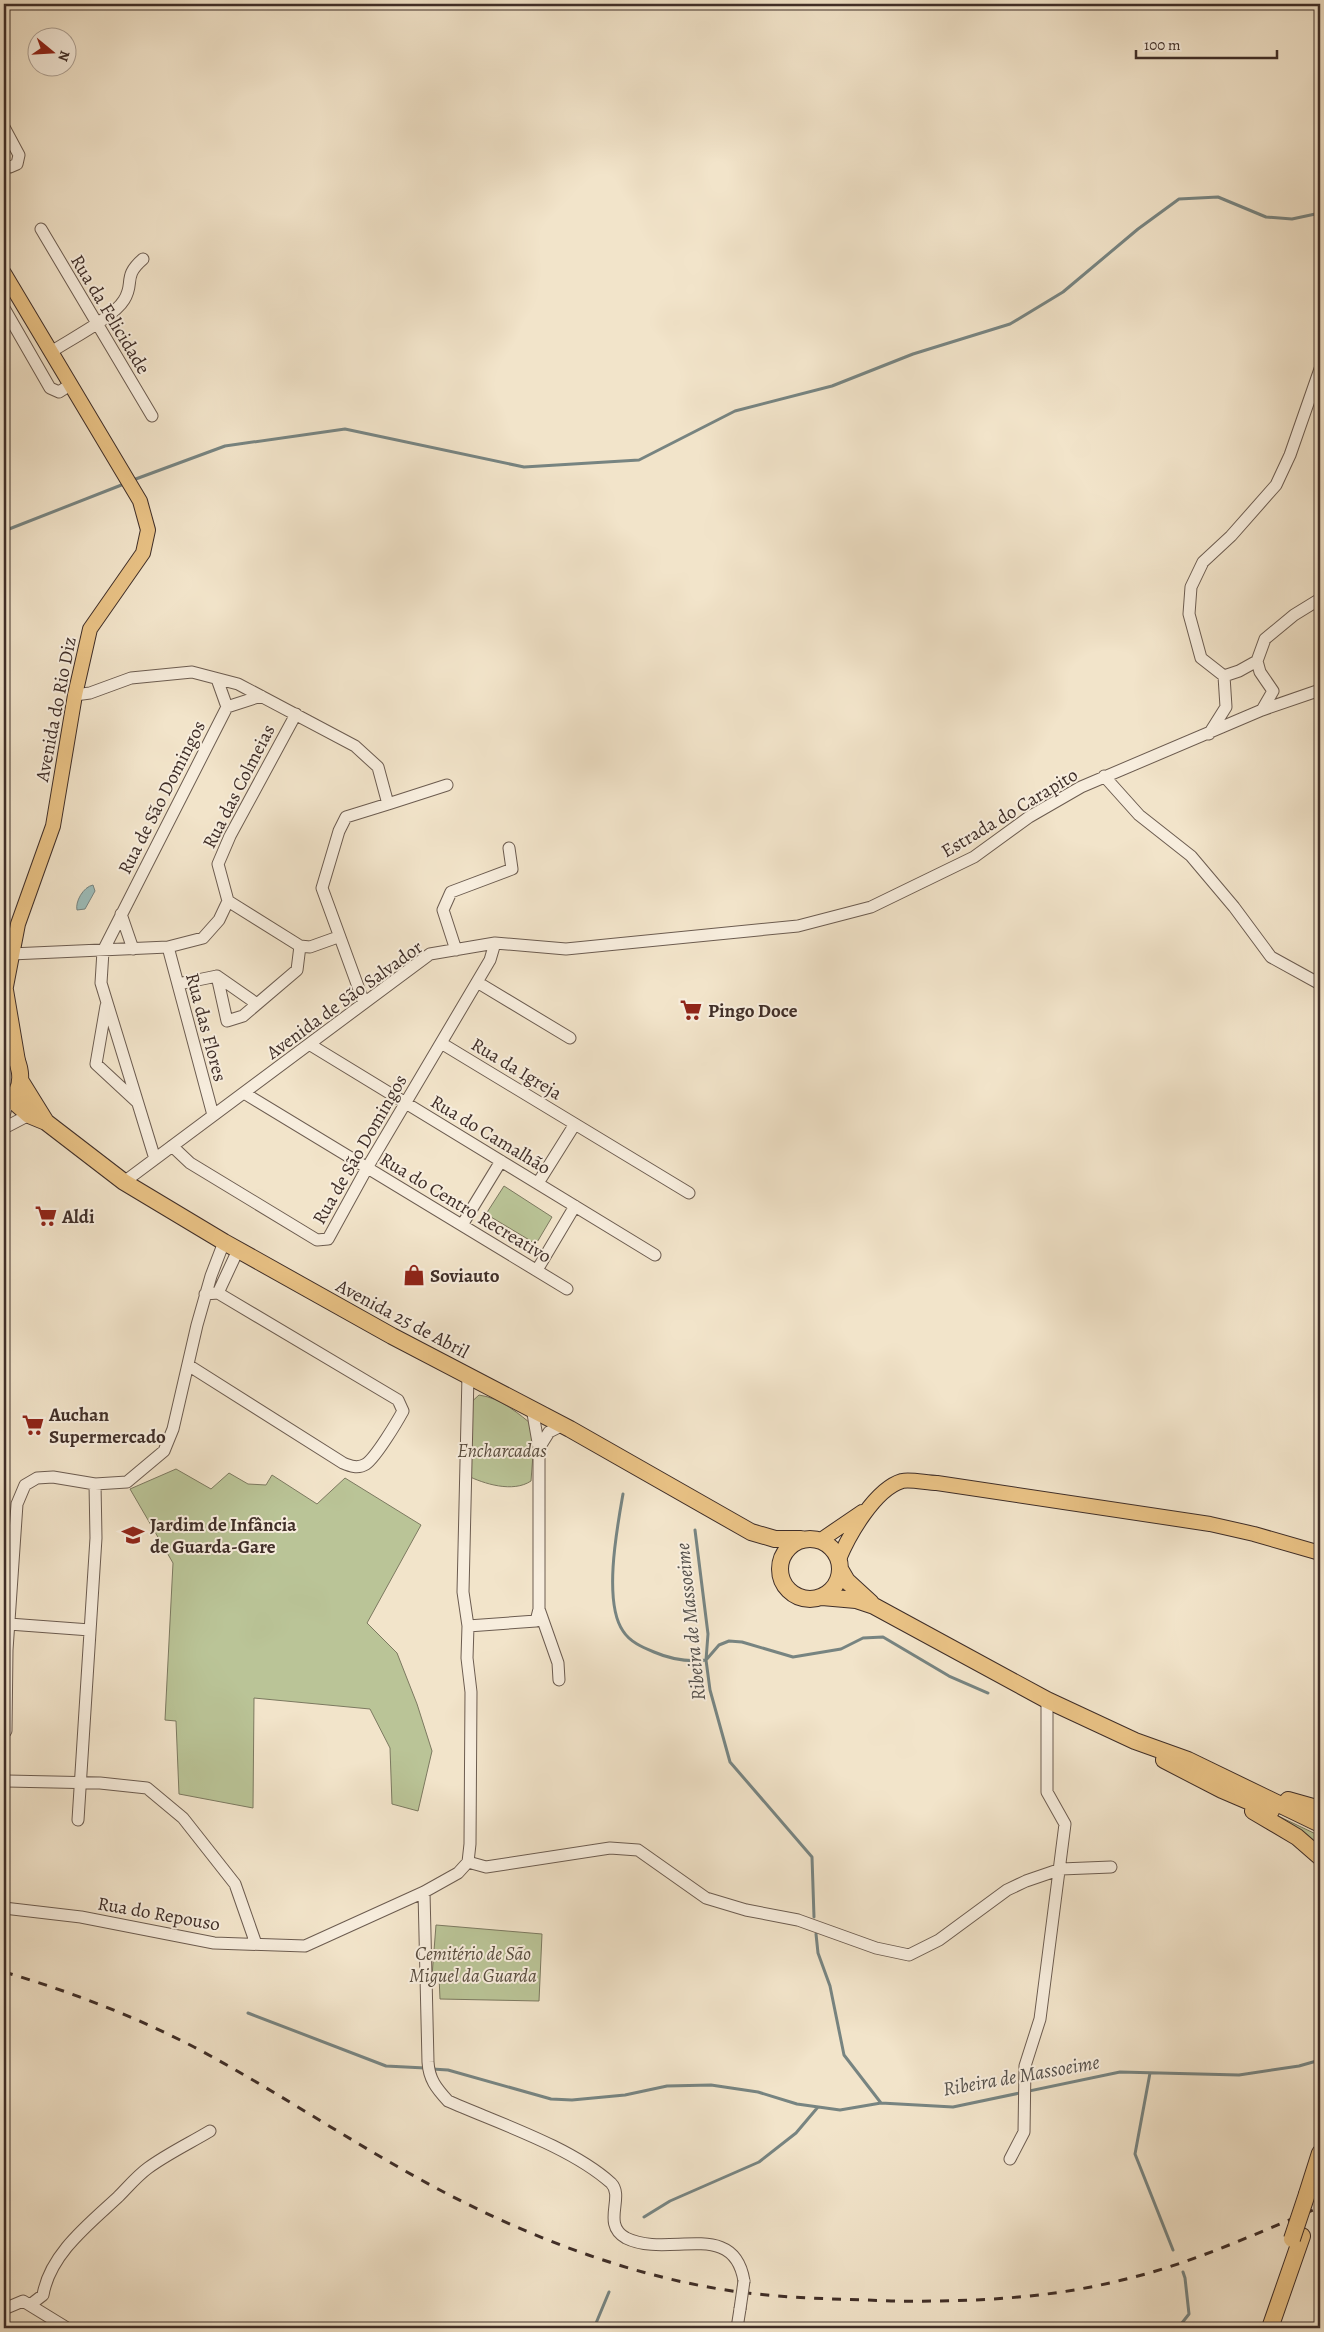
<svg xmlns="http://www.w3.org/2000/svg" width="1324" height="2332" font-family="Alegreya,serif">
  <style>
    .green { fill: #bac497; stroke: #7c7960 }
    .water { fill: #9cbebc; stroke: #778481 }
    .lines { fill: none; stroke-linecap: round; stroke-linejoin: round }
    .stream { stroke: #778481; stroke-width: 3 }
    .minor-casing { stroke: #6c5c50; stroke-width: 13 }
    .major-casing { stroke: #3f2e28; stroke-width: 16 }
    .highway-casing { stroke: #3f2e28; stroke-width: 18 }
    .minor { stroke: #f7eddd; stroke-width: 11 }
    .major { stroke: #e9c285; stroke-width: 14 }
    .highway { stroke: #e9c285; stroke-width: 16 }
    .rail { stroke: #3f2e28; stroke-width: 3; stroke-dasharray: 9 9; stroke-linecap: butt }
    .minor-bridge-casing { stroke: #6c5c50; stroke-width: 13; stroke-linecap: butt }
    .highway-bridge-casing { stroke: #3f2e28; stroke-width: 18; stroke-linecap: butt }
    .minor-bridge { stroke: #f7eddd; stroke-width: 11 }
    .highway-bridge { stroke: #e9c285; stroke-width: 16 }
    .labels { text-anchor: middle; stroke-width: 4; stroke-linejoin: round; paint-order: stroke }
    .street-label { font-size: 19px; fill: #3f2e28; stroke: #f7eddd }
    .poi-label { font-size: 19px; font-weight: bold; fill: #3f2e28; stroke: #f7eddd; text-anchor: start }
    .park-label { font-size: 19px; font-style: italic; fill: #584c3e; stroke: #f7eddd }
    .water-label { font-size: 20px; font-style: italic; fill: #56524d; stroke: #f7eddd }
  </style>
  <rect width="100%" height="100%" fill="#f2e4ca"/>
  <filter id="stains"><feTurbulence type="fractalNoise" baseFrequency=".004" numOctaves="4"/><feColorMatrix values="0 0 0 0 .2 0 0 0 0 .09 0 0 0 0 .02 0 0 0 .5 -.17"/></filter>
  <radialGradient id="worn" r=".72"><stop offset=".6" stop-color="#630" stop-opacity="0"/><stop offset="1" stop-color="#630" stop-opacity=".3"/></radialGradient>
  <path class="green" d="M504 1186 552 1217 536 1244 486 1214Z
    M479 1395C501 1398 519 1414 535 1427L531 1481C513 1493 484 1484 466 1475L467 1406Z
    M176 1469 211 1489 229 1473 248 1484 266 1485 272 1475 317 1504 345 1478 421 1525 367 1623 397 1653 417 1704 432 1751 418 1811 392 1804 390 1748 370 1709 254 1698 253 1808 179 1794 176 1721 165 1720 173 1563 130 1489Z
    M1276 1815 1320 1836V1848Z
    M436 1925 542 1934 539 2001 440 1999 439 1976H432Z"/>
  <path class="water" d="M93 885 95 891 85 909 77 910C75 902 83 887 93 885Z"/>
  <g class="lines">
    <path class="stream" d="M133 480 225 446 345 429 524 467 639 460 735 411 832 386 913 354 1010 324 1063 292 1138 229 1179 199 1218 197 1266 217 1292 219 1320 213
      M4 531 124 484
      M623 1494C617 1528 603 1602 623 1631 630 1642 642 1647 654 1652 670 1659 688 1662 706 1660L719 1645 729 1641 742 1642 793 1657 841 1649 863 1638 883 1637 949 1676 988 1693
      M695 1530 708 1634 706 1660 710 1690 730 1762 812 1857 814 1917
      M816 1934 818 1953 830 1986 844 2055 881 2103 953 2107 1120 2072 1239 2075 1299 2066 1320 2060
      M248 2013 386 2066 425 2068
      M432 2069 448 2070 551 2099 572 2100 625 2095 667 2086 711 2085 758 2092 797 2104 840 2110 881 2103
      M1150 2073 1135 2154 1173 2250
      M644 2217 670 2201 759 2162 796 2133 818 2107
      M594 2328 609 2292
      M1178 2328 1189 2314 1185 2278 1183 2272"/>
    <g class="minor-casing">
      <path id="minor" d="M4 127 19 155 17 164 10 167 4 164
        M41 229 152 416
        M4 308 50 388 59 392 70 385
        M51 352C69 340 114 317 124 300 135 283 122 277 143 259
        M1320 369 1290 455 1276 485 1231 536 1203 562 1191 587 1189 614 1201 658 1224 676 1239 671 1257 661 1265 639 1294 615 1320 599
        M1257 661 1260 672 1273 691 1262 710
        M217 679 227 707
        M75 695 90 693 131 678 192 672 238 684 355 746 378 767 388 804 346 817 339 831 322 888 364 1003
        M227 707 261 696
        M296 714 230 836 218 864 228 901 300 946 310 947 338 937
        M1209 734 1226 707 1224 676
        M1104 776 1139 815 1191 856 1234 907 1271 957 1320 984
        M388 804 447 785
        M121 914 133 949
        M168 947 213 1115
        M456 950 443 910 451 892 512 869 509 848
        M11 954 168 947 203 938 219 920 228 901
        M217 976 257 1004
        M477 982 570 1038
        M178 984 217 976 227 1021 243 1016 297 970 300 946
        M106 1006 96 1064 137 1102
        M441 1043 689 1193
        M309 1044 655 1255
        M244 1093 567 1289
        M4 1116 8 1100
        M4 1128 29 1115
        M172 1146 190 1163 317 1240 328 1239 367 1168 490 960 495 943
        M155 1159 101 983 103 951 227 707
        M124 1182 430 954 495 943 566 949 798 926 871 907 974 857 1029 817 1081 787 1262 710 1320 690
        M538 1183 575 1124
        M462 1225 501 1161
        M537 1270 575 1206
        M218 1293 238 1250
        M188 1365 343 1463C350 1466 358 1469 366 1464 376 1457 397 1422 403 1411L398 1400 218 1293 205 1294
        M539 1448 549 1432 563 1425
        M539 1609 558 1663 559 1680
        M9 1624 90 1630
        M468 1626 536 1621 539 1609V1448L532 1408
        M6 1731 7 1650 17 1504 25 1485 37 1478 53 1477 95 1484 127 1482 164 1451 173 1429 197 1325 211 1276 224 1242
        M7 1781 100 1783 147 1788 183 1818 235 1884 256 1944
        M78 1820 96 1538 95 1484
        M468 1862 486 1867 610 1848 638 1850 706 1898 746 1910 798 1920 876 1948 909 1955 939 1940 1007 1890 1026 1881 1061 1869 1111 1867
        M468 1862 470 1844 471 1692 467 1658 468 1626 463 1592 468 1375
        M424 1892 428 2062C429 2079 436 2088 448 2101 498 2123 571 2147 611 2183 625 2197 601 2224 626 2238 668 2259 734 2218 744 2281
        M4 1908 81 1917 214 1943 305 1946 424 1892 458 1873 468 1862
        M1010 2159 1024 2132 1025 2066 1040 2019 1065 1824 1047 1792V1700
        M30 2305 43 2295C50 2254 89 2224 118 2197 128 2187 137 2176 148 2168 167 2154 190 2143 210 2131
        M4 2309 23 2301 67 2328
        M737 2328 740 2309"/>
    </g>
    <g class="major-casing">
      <path id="major" d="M4 273 140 501 148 530 143 553 90 629 75 695 53 826 18 924 4 997
        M6 990 18 1061
        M821 1540 862 1512
        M839 1559C849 1535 875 1489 902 1481 911 1479 927 1483 937 1483L1210 1524 1254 1534 1320 1553"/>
    </g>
    <g class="highway-casing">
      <path id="highway" d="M4 1045C21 1055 28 1089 8 1100L4 1099
        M20 1080 46 1122
        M11 1099 29 1115 46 1122 124 1182 224 1242 392 1336 570 1429 751 1532 775 1539H801
        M780 1569a30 30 0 1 1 60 0a30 30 0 1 1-60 0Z
        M840 1569 847 1581 871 1603
        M822 1597 856 1600 874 1606 1047 1700 1135 1741 1188 1760 1320 1824
        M1164 1760 1222 1790 1271 1811
        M1288 1800 1320 1809
        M1253 1811 1297 1837 1320 1857
        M1307 2194 1320 2153
        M1270 2328 1302 2236"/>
    </g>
    <use href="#minor" class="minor"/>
    <use href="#major" class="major"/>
    <use href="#highway" class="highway"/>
    <path class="rail" d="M4 1972C69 1991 134 2016 194 2047 277 2091 355 2145 438 2189 534 2240 648 2283 757 2294 802 2299 846 2299 891 2301 968 2302 1047 2299 1122 2280 1191 2264 1255 2234 1320 2207"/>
    <g class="minor-bridge-casing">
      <path id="minor-bridge" d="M740 2309 744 2281"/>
    </g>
    <g class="highway-bridge-casing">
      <path id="highway-bridge" d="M1292 2239 1307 2194"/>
    </g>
    <use href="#minor-bridge" class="minor-bridge"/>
    <use href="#highway-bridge" class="highway-bridge"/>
  </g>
  <defs>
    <g id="supermarket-bare" transform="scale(1.725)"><path d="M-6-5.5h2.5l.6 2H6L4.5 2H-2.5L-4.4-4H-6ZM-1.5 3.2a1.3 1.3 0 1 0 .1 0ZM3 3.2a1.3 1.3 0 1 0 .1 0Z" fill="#8f2418" stroke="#f7eddd" stroke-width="2.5" paint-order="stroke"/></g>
    <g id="shop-bare" transform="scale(1.725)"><path d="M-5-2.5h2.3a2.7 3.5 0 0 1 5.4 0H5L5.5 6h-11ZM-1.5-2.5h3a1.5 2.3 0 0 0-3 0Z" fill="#8f2418" stroke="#f7eddd" stroke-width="2.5" paint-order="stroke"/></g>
    <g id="school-bare" transform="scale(1.725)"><path d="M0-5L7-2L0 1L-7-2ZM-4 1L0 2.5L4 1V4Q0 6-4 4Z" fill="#8f2418" stroke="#f7eddd" stroke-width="2.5" paint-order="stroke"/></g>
  </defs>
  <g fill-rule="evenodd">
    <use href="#supermarket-bare" x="691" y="1010"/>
    <use href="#supermarket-bare" x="46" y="1216"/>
    <use href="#shop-bare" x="414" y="1275"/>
    <use href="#supermarket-bare" x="33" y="1425"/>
    <use href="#school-bare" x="133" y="1535"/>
  </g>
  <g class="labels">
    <g class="street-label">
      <text transform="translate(111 314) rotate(59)" y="7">Rua da Felicidade</text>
      <text transform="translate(55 709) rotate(-79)" y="7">Avenida do Rio Diz</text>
      <text transform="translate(238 786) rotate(-63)" y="7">Rua das Colmeias</text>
      <text transform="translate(161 797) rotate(-63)" y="7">Rua de São Domingos</text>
      <text transform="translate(1009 812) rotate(-31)" y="7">Estrada do Carapito</text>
      <text transform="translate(344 999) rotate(-36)" y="7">Avenida de São Salvador</text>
      <text transform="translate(207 1027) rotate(75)" y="7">Rua das Flores</text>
      <text transform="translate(517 1068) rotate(31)" y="7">Rua da Igreja</text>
      <text transform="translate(491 1134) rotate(31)" y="7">Rua do Camalhão</text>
      <text transform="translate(359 1149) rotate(-60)" y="7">Rua de São Domingos</text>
      <text transform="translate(466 1207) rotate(31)" y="7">Rua do Centro Recreativo</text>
      <text transform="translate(403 1318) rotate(28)" y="7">Avenida 25 de Abril</text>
      <text transform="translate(159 1913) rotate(10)" y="7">Rua do Repouso</text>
    </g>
    <g class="poi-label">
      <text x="708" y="1017">Pingo Doce</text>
      <text x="62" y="1223">Aldi</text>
      <text x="430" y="1282">Soviauto</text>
      <text x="49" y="1421">Auchan<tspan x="49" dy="22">Supermercado</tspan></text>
      <text x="150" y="1531">Jardim de Infância<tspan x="150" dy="22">de Guarda-Gare</tspan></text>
    </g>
    <g class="park-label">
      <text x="502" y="1457">Encharcadas</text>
      <text x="473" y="1960">Cemitério de São<tspan x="473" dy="22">Miguel da Guarda</tspan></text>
    </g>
    <g class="water-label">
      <text transform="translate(690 1622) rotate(-96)" y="7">Ribeira de Massoeime</text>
      <text transform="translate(1021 2075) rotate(-10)" y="7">Ribeira de Massoeime</text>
    </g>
  </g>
  <rect width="1324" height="2332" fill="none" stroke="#f2e4ca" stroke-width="20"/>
  <rect x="5" y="5" width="1314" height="2322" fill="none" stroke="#3f2e28" stroke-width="2.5"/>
  <rect x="10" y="10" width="1304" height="2312" fill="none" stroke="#3f2e28"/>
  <g transform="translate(52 52) rotate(108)"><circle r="24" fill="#f7eddd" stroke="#ada195"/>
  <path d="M0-4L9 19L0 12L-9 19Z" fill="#8f2418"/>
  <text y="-8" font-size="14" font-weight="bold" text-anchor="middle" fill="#3f2e28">N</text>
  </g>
  <path d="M1136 50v8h141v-8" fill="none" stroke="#3f2e28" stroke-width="2.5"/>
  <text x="1144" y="50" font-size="15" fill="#3f2e28" stroke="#f7eddd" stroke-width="4" paint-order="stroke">100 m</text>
  <rect width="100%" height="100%" filter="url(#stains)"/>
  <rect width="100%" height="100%" fill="url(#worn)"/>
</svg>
